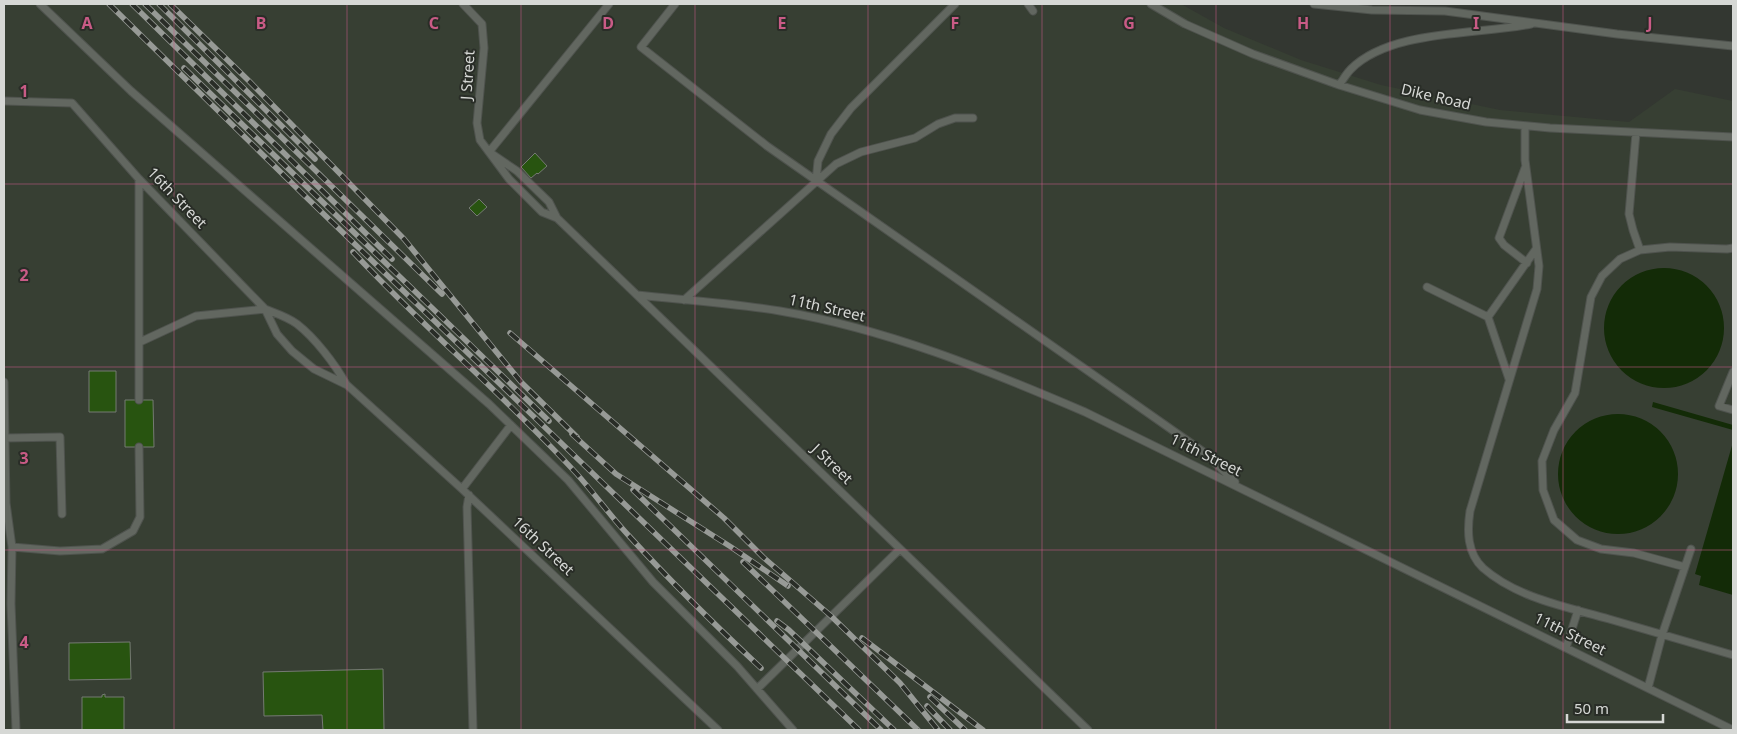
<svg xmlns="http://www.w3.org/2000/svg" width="1737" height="734" font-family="'Noto Sans',sans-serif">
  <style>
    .built { fill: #373f33 }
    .water { fill: #132b07 }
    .building { fill: #285410; stroke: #757a73 }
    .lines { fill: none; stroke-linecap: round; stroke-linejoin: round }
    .lane-casing { stroke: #4f534e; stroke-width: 9 }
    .lane { stroke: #626760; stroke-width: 7 }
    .rail-casing { stroke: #979a96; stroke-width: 5.5 }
    .rail { stroke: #292d27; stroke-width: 4; stroke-dasharray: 11; stroke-linecap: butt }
    .grid { fill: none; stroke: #c95b86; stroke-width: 1; stroke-opacity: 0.55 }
    .labels { text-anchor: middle; stroke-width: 4; stroke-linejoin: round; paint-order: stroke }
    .street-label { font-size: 15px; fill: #d6d8d5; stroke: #292d27 }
    .grid-label { font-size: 16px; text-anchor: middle; font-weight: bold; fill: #c95b86; stroke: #292d27; stroke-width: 4; stroke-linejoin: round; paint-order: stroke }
  </style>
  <rect width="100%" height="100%" fill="#333731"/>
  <path class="built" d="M4 4H1181L1224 28 1301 60 1381 85 1500 110 1629 122 1675 89 1733 101V730H4Z"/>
  <path class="water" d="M1604 328a60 60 0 1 1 120 0a60 60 0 1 1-120 0Z
    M1653 402 1733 425V430L1652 407Z
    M1558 474a60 60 0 1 1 120 0a60 60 0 1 1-120 0Z
    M1733 442V595L1699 585 1701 576 1695 574Z"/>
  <path class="building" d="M535 153 547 166 538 174 537 173 531 178 521 167Z
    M479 199 487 207 477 216 469 208Z
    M89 371H116V412H89Z
    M125 400H153L154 447H125Z
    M130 642 131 679 69 680V643Z
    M383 669 384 730H323L322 715 264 716 263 672Z
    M105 694V697H124V730H82V697H102V695Z"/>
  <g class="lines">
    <g class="lane-casing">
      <path id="lane" d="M40 4 131 91 489 404 568 480 653 582 737 666 793 730
        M463 4 482 24 484 48 477 123 480 140 509 179 542 212 557 218
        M675 4 641 47 767 146 1205 453 1235 482
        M1028 4 1033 11
        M1151 4 1185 24 1253 54 1339 85 1420 110 1486 122 1550 128 1733 137
        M1314 4 1372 10 1445 11 1617 34 1733 46
        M1339 85C1343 80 1346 74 1351 69 1391 29 1478 35 1531 24
        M4 101 72 103 139 179 265 309 277 334 292 351 314 369 347 385 462 489 718 730
        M1525 126V160L1539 266 1537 289 1470 511C1467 531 1467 553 1483 568 1517 598 1567 607 1609 619 1650 631 1692 643 1733 655
        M1636 133 1629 214 1633 230 1640 250 1620 259 1602 276 1591 297 1575 393 1554 430 1542 461 1543 490 1554 520 1577 540 1601 549 1634 553 1685 567
        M489 152 517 171 549 202 557 218 1088 730
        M489 152 609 4
        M1525 168 1499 238 1504 245 1527 263
        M816 181 818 161 831 134 851 108 955 4
        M1640 250 1670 247 1727 249 1733 248
        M1427 287 1488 317 1509 379
        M637 295C685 300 733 303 780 311 887 329 987 370 1085 412L1733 730
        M684 300 836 164 861 152 915 138 938 124 955 118H973
        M265 309C275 313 288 317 297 324 315 338 335 364 346 384
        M1488 317 1536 249
        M140 342 196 316 265 309
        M1733 372 1719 406 1733 410
        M4 382 6 503 12 547 11 604 16 730
        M139 400V179
        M5 438 60 437 62 514
        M462 489 511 425
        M469 495 467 507 473 730
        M12 547 60 551 102 549 133 531 140 517 139 447
        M1566 648 1578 610
        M1648 688 1662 635 1691 549
        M757 689 900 549"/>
    </g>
    <use href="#lane" class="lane"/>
    <g class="rail-casing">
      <path id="rail" d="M109 4 306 197 859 730
        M132 4 392 259
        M145 4 442 294
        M159 4 315 159
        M170 4 249 81 404 239 521 382 577 437
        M184 68 549 421
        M353 252C424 328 505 396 576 473 595 494 611 517 630 537 672 583 716 626 761 668
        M510 333 724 518 763 557 831 616 900 683 938 730
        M572 434 616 474 731 547 788 586
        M633 490 881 730
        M743 562 918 730
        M777 621 789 630 894 730
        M862 638 983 730
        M930 697 965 730
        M927 706 950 730"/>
    </g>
    <use href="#rail" class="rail"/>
  </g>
  <path class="grid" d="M174 4V730M347 4V730M521 4V730M695 4V730M868 4V730M1042 4V730M1216 4V730M1390 4V730M1563 4V730M4 184H1733M4 367H1733M4 550H1733"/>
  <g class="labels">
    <g class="street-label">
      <text transform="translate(468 75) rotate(-86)" y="5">J Street</text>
      <text transform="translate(1436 97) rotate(13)" y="5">Dike Road</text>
      <text transform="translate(177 198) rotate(46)" y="5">16th Street</text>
      <text transform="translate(827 308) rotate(13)" y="5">11th Street</text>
      <text transform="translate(1206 455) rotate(26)" y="5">11th Street</text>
      <text transform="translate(832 464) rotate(44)" y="5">J Street</text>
      <text transform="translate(543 546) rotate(43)" y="5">16th Street</text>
      <text transform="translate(1570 634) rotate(26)" y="5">11th Street</text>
    </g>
  </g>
  <g class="grid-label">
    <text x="87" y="29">A</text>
    <text x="261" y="29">B</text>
    <text x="434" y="29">C</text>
    <text x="608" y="29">D</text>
    <text x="782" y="29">E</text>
    <text x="955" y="29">F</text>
    <text x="1129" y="29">G</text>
    <text x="1303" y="29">H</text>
    <text x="1476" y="29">I</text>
    <text x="1650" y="29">J</text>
    <text x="24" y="97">1</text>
    <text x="24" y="281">2</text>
    <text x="24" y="464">3</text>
    <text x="24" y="648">4</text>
  </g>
  <rect width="1737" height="734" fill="none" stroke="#d6d8d5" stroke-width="10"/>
  <path d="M1567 714v8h96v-8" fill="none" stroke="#d6d8d5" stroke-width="2.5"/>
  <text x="1574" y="714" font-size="15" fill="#d6d8d5" stroke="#292d27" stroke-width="4" paint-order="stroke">50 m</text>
</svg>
